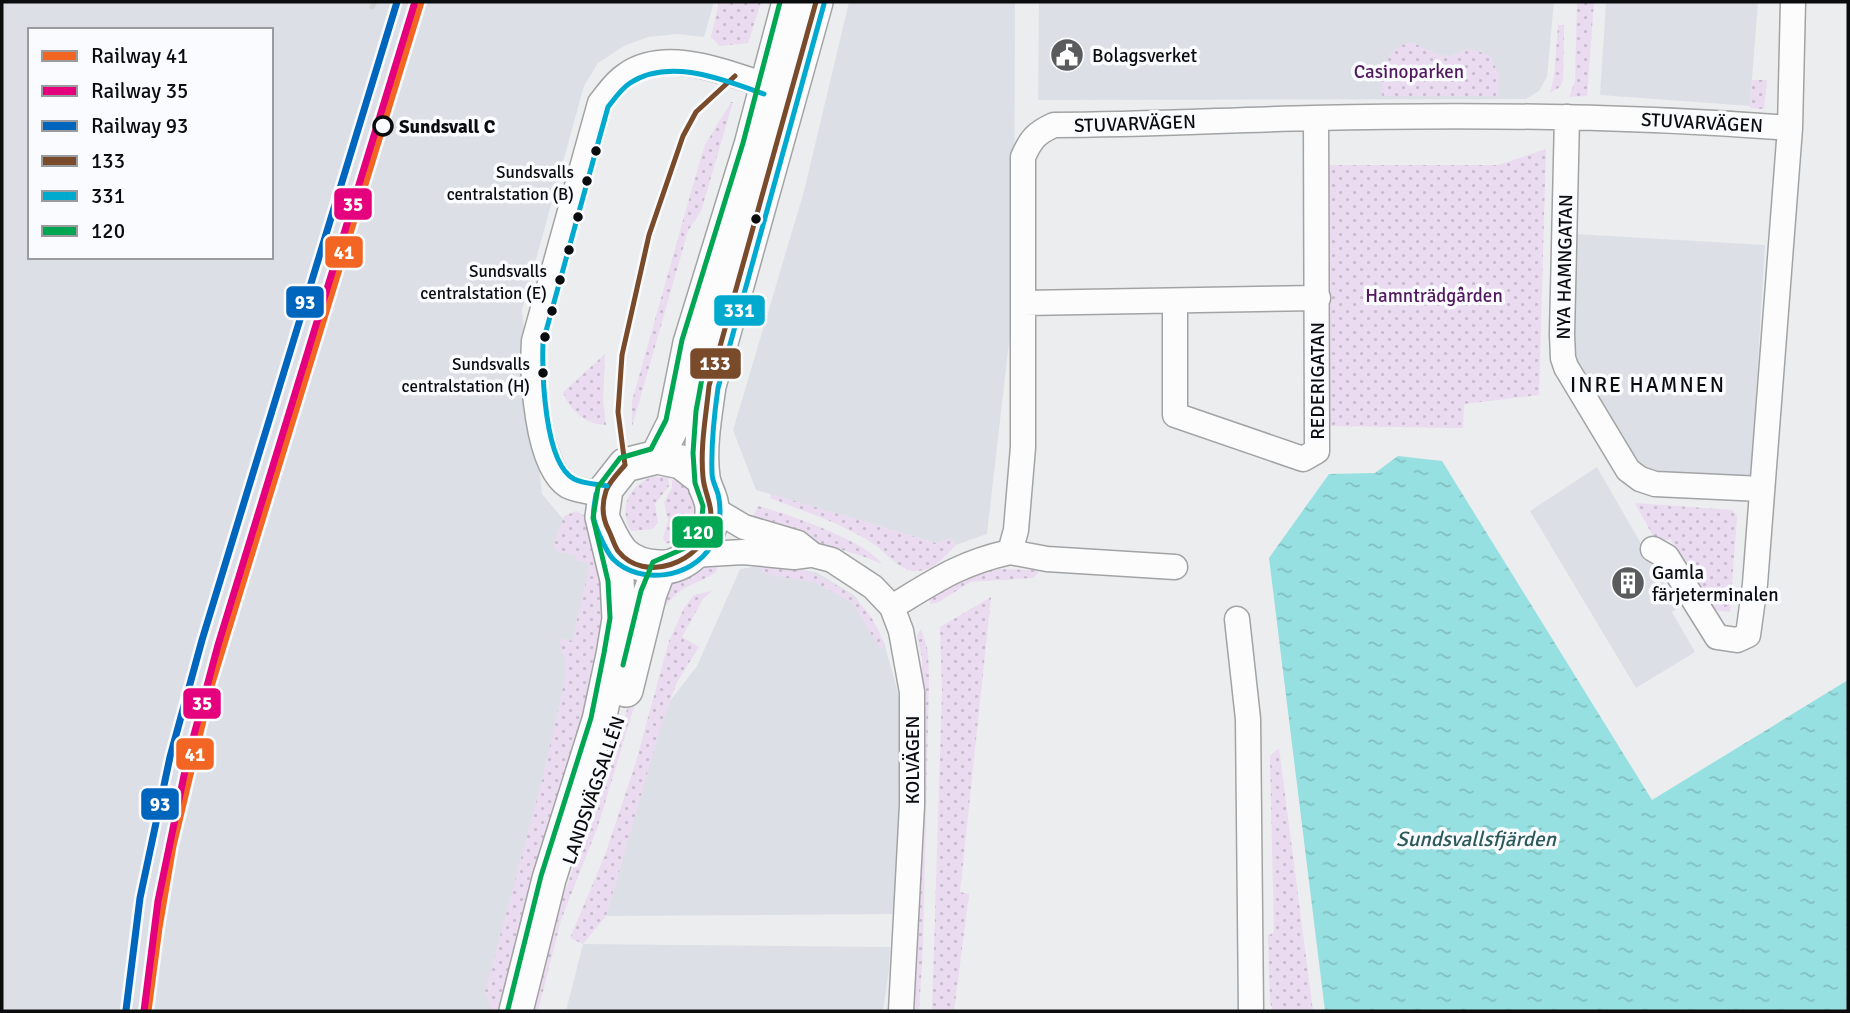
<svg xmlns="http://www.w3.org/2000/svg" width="1850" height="1013" font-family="Signika,sans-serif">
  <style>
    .built { fill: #dce0e6; fill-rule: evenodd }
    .green { fill: url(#green-dots) }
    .water { fill: url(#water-ripples) }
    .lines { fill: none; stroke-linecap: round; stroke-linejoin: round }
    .minor-casing { stroke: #a2a3a4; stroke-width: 27 }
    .secondary-casing { stroke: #a2a3a4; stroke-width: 36 }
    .minor { stroke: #fcfcfd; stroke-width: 24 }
    .secondary { stroke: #fcfcfd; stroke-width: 33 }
    .rail { stroke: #d2d3d3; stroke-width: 5; stroke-dasharray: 9 9; stroke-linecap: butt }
    .bus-1-casing { stroke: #f9fbfe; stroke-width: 10 }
    .bus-2-casing { stroke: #f9fbfe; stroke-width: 10 }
    .bus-3-casing { stroke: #f9fbfe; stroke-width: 10 }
    .bus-1 { stroke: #7a4b2a; stroke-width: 5 }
    .bus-2 { stroke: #00a9ce; stroke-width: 5 }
    .bus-3 { stroke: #00a651; stroke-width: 5 }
    .rail-1-casing { stroke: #f9fbfe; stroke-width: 12 }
    .rail-2-casing { stroke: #f9fbfe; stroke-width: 12 }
    .rail-3-casing { stroke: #f9fbfe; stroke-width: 12 }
    .rail-1 { stroke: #f26522; stroke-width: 7 }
    .rail-2 { stroke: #e5007d; stroke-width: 7 }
    .rail-3 { stroke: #0065bd; stroke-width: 7 }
    .stop-dot { fill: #f9fbfe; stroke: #0b0c0d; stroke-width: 3.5 }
    .bus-dot { fill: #0b0c0d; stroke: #f9fbfe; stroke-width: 2.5 }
    .labels { text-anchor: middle; stroke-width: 7; stroke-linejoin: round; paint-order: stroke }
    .bus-label { font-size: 17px; fill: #0b0c0d; stroke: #f9fbfe; text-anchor: end }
    .poi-label { font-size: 19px; fill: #0b0c0d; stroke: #f9fbfe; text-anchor: start }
    .park-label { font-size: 19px; fill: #52195f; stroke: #f9fbfe }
    .street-label { font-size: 19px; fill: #0b0c0d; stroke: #f9fbfe }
    .stop-label { font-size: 19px; font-weight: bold; fill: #0b0c0d; stroke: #f9fbfe; text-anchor: start }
    .neighbourhood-label { font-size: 21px; letter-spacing: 2px; fill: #0b0c0d; stroke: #f9fbfe }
    .water-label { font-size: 21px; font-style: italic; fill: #2c5a5a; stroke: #f9fbfe }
    .line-badge { stroke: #f9fbfe; stroke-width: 2.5 }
    .badge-label { font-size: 19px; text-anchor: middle; font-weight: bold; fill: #fff }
  </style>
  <defs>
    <pattern id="green-dots" width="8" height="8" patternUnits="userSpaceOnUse" patternTransform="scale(1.75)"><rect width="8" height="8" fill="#eadbf0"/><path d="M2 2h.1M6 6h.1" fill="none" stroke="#c7bbcd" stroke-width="1.8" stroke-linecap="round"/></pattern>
    <pattern id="water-ripples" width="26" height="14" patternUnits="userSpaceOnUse" patternTransform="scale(1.75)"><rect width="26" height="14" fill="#97e0e1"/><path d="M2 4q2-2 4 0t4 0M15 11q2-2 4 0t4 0" fill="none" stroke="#81bfc0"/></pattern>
  </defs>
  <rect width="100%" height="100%" fill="#ecedef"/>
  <path class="built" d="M2 2H714L704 37 677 34 648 37 624 46 598 63 584 86 522 310 542 494 563 519 600 535 502 1011H2ZM30 30H271V257H30Z
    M849 2H1015L1014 299 987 534 956 545 951 538 936 543 756 490 733 430 804 191Z
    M1039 2H1554L1547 77 1539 91 1526 99 1038 100Z
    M1606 2H1758L1750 106 1600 95Z
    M1576 234 1765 245 1751 478 1644 474 1573 356Z
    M1597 467 1678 608 1672 612 1695 652 1636 688 1530 511Z
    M766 565 816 572 855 596 884 642 900 700 897 914 606 916 666 706 697 666 740 569Z
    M583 944 890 947 889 969 883 1011H566Z"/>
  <path class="green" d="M719 2H761L748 43 720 46 711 37Z
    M1577 2H1594L1587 96 1569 97 1575 81Z
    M1558 25H1564L1563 80 1560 87 1550 93 1554 77Z
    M1411 42 1439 55 1450 56 1469 49 1490 55 1499 75 1498 96H1382C1381 71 1384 49 1411 42Z
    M1752 80H1767L1764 109 1750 108Z
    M731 102H733L701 211 688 231 632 427V401L699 164 705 145Z
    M1546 149 1539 395 1464 404 1463 428 1326 426 1329 165H1498Z
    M605 354 603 401 606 425C585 424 570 411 563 392Z
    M652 477H668L669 486 655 504 658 523 652 529 631 531C618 508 629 486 652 477Z
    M672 480C694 486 703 517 686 535 681 540 673 542 666 544L663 538 668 520 664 502 672 488Z
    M771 494 936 543 951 538 956 545C945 557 933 571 916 571 901 572 886 553 875 545 843 523 805 512 770 498Z
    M1635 503 1732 510 1737 516 1730 612 1713 610 1670 538 1658 545Z
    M758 506C785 513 867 541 882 564L862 556 751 522Z
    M576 511 590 518 609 620 506 1011H492L485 992 542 780 566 674V662L558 638 572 641 590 564 576 560 577 556 556 551 554 545 564 516Z
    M777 562C815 573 853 586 874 622 879 631 883 638 884 648L880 649 853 603 816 583 765 574 760 568 763 564Z
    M714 563 718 565 716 572C693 587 682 583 664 608L598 826 561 920 538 1011H532L559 907 608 774 643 655 671 582 694 569Z
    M1002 569 1036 570 1039 572 1033 578 970 582 939 602 930 604V599C956 582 971 573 1002 569Z
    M712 591 703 599 682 637 699 647 677 682 661 726 606 916 583 944 570 938 605 855 635 765 669 641 684 608 694 595Z
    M991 597 960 892 969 894 954 1011H932L942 691 940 627Z
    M921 629 928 651 929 679 923 946 919 1011H911L922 703V657L917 636Z
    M1279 748 1313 1011H1273L1270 1002 1268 936 1274 932 1270 756Z"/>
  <path class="water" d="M1398 456 1442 461 1652 800 1848 680V1011H1325L1269 558 1329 474 1375 473Z"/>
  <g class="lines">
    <g class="minor-casing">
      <path id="minor" d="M1567 117 1562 334 1563 358 1566 367 1628 470 1640 479 1655 484 1762 489
        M1175 302V415L1303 459 1317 451 1316 118
        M1023 303 1318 298
        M605 495C594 492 578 491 568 486 536 466 532 375 534 341L600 103C608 93 615 82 626 75 670 44 737 78 782 90
        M712 508 744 527 798 543 813 555 832 560 873 587 892 607 901 631 912 692V805L901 1011
        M1653 549 1667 557 1717 637 1737 640 1748 635 1755 584 1790 128 1793 2
        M1010 552 1047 559 1175 567
        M692 555 743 552 794 557 809 555
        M892 607C935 581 960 563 1010 552L1016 530 1023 447V157C1031 139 1036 133 1054 125 1141 125 1227 120 1314 118 1472 114 1631 116 1790 128
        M1237 619 1248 719 1251 1011"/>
    </g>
    <g class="secondary-casing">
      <path id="secondary" d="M657 457 674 423 690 343 751 145 789 2
        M602 517C616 546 621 564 657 567 688 570 714 538 712 508 712 497 704 488 703 477 699 448 705 415 709 386L816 2
        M626 690 650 593 660 567
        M516 1011 549 879 599 720 613 655 619 619 617 580 602 517 606 489 625 465 657 457 681 462 703 479"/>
    </g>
    <use href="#minor" class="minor"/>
    <use href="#secondary" class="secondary"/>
    <path class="rail" d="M371 9 375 2"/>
    <g class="bus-1-casing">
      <path id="bus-1" d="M625 465C619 472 609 482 606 491 601 506 602 518 609 531 612 537 614 545 618 551 644 584 702 563 710 524 714 506 704 493 703 477 700 447 706 416 709 386L816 2
        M625 465 618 412 622 355 649 235 683 136 696 112 735 76"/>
    </g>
    <g class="bus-2-casing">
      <path id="bus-2" d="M607 486C597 484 584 484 574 479 544 463 542 373 543 342L608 107C615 98 621 89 630 83 670 57 724 80 764 94
        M596 494C595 502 592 513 594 520 597 531 606 551 613 559 640 586 692 578 711 546 720 531 722 510 718 494 716 487 712 481 712 473 711 445 714 416 718 388L824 4"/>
    </g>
    <g class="bus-3-casing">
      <path id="bus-3" d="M623 665 641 591 653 562 685 548 701 528 703 506 695 483 693 453 696 411 703 373
        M508 1009 541 876 591 718 604 653 610 618 608 581 593 518 598 487 620 458 651 449 666 420 682 340 743 143 780 2"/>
    </g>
    <use href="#bus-1" class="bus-1"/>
    <use href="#bus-2" class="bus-2"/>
    <use href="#bus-3" class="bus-3"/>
    <g class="rail-1-casing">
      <path id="rail-1" d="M148 1011 159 928 173 846 212 683 421 2"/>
    </g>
    <g class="rail-2-casing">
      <path id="rail-2" d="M144 1011 158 901 187 761 218 645 414 5"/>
    </g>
    <g class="rail-3-casing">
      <path id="rail-3" d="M126 1010 140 898 170 757 202 640 397 2"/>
    </g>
    <use href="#rail-1" class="rail-1"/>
    <use href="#rail-2" class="rail-2"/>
    <use href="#rail-3" class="rail-3"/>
  </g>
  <defs>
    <g id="civic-disc" transform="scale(1.75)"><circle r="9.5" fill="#5a5b5c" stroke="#f9fbfe"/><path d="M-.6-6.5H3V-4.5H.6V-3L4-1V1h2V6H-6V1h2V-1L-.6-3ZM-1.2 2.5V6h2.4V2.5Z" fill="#fff"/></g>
    <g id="building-disc" transform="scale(1.75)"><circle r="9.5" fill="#5a5b5c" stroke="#f9fbfe"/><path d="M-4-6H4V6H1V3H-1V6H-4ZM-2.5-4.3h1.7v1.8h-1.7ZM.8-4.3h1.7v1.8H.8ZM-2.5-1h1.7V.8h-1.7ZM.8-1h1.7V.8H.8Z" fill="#fff"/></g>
  </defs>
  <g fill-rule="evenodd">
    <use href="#civic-disc" x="1067" y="55"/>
    <use href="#building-disc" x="1628" y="583"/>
  </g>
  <circle class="stop-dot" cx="383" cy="126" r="9"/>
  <g class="bus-dot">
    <circle cx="596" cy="151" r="6"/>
    <circle cx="587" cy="181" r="6"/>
    <circle cx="578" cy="217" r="6"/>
    <circle cx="756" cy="219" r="6"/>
    <circle cx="569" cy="250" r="6"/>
    <circle cx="560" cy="280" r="6"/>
    <circle cx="552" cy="311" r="6"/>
    <circle cx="545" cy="337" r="6"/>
    <circle cx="543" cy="373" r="6"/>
  </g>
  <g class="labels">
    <g class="bus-label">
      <text x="574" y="178">Sundsvalls<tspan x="574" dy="22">centralstation (B)</tspan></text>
      <text x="547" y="277">Sundsvalls<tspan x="547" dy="22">centralstation (E)</tspan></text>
      <text x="530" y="370">Sundsvalls<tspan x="530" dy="22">centralstation (H)</tspan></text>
    </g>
    <g class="poi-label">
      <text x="1092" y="62">Bolagsverket</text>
      <text x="1652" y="579">Gamla<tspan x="1652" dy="22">färjeterminalen</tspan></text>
    </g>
    <g class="park-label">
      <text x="1409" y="78">Casinoparken</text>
      <text x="1434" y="302">Hamnträdgården</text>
    </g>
    <g class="street-label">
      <text transform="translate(1702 122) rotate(3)" y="7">STUVARVÄGEN</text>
      <text transform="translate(1135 123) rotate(-2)" y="7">STUVARVÄGEN</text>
      <text transform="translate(1564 267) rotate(-89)" y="7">NYA HAMNGATAN</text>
      <text transform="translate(1317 381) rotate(-90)" y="7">REDERIGATAN</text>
      <text transform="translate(912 760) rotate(-90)" y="7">KOLVÄGEN</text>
      <text transform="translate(593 790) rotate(-71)" y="7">LANDSVÄGSALLÉN</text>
    </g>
    <g class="stop-label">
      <text x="399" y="133">Sundsvall C</text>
    </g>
    <g class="neighbourhood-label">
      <text x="1648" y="392">INRE HAMNEN</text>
    </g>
    <g class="water-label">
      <text x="1476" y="846">Sundsvallsfjärden</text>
    </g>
  </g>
  <g class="line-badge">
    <rect x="333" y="187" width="40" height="34" rx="7" fill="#e5007d"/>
    <rect x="324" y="235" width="40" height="34" rx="7" fill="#f26522"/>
    <rect x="285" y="285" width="40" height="34" rx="7" fill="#0065bd"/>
    <rect x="713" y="294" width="53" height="33" rx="7" fill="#00a9ce"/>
    <rect x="689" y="347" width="53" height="33" rx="7" fill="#7a4b2a"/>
    <rect x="671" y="515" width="53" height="34" rx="7" fill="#00a651"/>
    <rect x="182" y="687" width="40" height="33" rx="7" fill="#e5007d"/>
    <rect x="175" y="737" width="40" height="34" rx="7" fill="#f26522"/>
    <rect x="140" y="787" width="40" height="34" rx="7" fill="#0065bd"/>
  </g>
  <g class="badge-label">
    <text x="353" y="211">35</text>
    <text x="344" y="259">41</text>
    <text x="305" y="309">93</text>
    <text x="739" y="317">331</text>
    <text x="715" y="370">133</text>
    <text x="698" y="539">120</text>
    <text x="202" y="710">35</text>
    <text x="195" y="761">41</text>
    <text x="160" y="811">93</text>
  </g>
  <rect width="1850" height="1013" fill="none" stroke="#0b0c0d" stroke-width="7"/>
  <rect x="28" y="28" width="245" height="231" fill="#f9fbfe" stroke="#9a9b9e" stroke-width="2"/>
  <rect x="42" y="51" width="35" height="10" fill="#f26522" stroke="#9a9b9e" stroke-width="2"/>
  <text x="91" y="63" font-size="21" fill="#0b0c0d">Railway 41</text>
  <rect x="42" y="86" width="35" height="10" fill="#e5007d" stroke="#9a9b9e" stroke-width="2"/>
  <text x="91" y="98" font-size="21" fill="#0b0c0d">Railway 35</text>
  <rect x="42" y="121" width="35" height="10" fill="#0065bd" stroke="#9a9b9e" stroke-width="2"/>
  <text x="91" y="133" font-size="21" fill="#0b0c0d">Railway 93</text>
  <rect x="42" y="156" width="35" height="10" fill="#7a4b2a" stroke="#9a9b9e" stroke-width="2"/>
  <text x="91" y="168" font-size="21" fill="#0b0c0d">133</text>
  <rect x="42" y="191" width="35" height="10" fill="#00a9ce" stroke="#9a9b9e" stroke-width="2"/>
  <text x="91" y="203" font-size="21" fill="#0b0c0d">331</text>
  <rect x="42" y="226" width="35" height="10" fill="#00a651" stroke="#9a9b9e" stroke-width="2"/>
  <text x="91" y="238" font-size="21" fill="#0b0c0d">120</text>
</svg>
